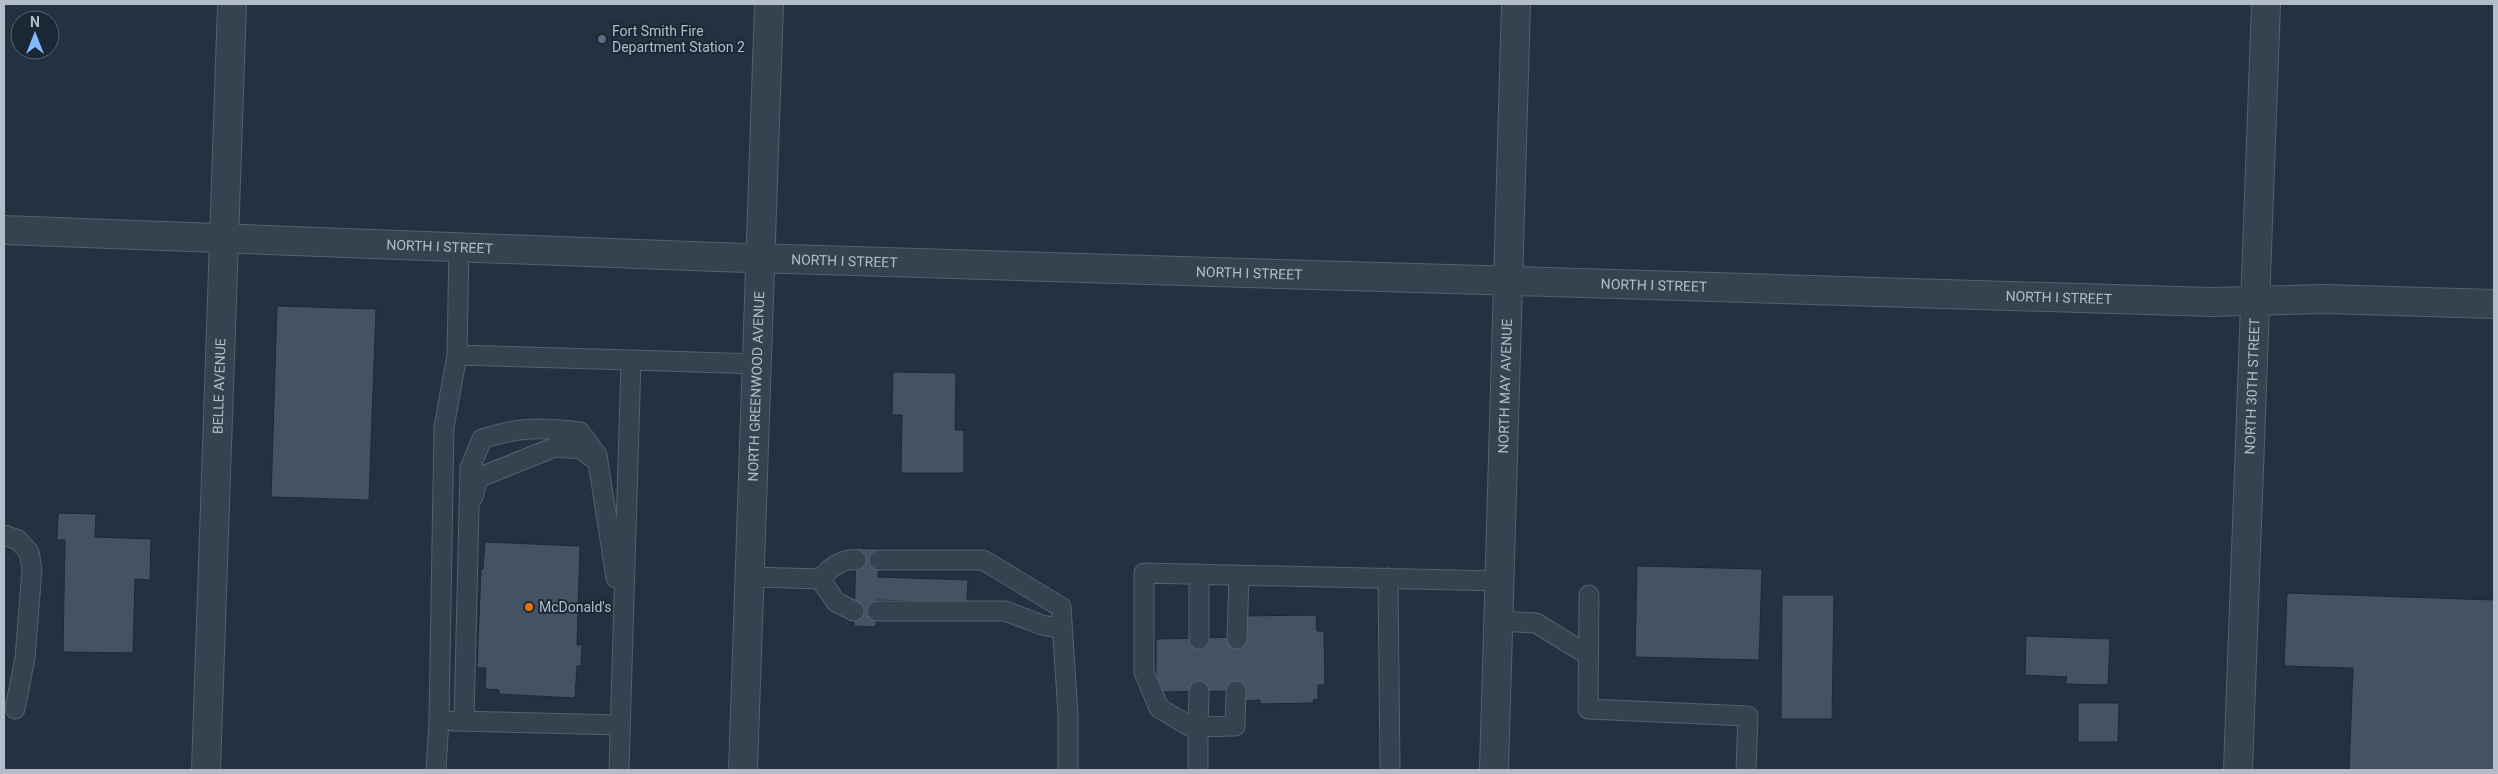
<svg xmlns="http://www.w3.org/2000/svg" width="2498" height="774" font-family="Roboto,sans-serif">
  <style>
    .building { fill: #435364; stroke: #1e2937 }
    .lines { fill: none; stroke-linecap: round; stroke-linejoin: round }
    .service-casing { stroke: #55606d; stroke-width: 21 }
    .minor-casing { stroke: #55606d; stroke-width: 30 }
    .tertiary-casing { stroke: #55606d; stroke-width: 30 }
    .service { stroke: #374250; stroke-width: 19 }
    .minor { stroke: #374250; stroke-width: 28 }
    .tertiary { stroke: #374250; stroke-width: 28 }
    .service-dot { fill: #5c6f8a; stroke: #1c2735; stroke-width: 2 }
    .food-dot { fill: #e8710a; stroke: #1c2735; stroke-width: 2 }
    .labels { text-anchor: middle; stroke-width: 4; stroke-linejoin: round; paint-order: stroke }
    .poi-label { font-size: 14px; fill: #b3bdca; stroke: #1c2735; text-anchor: start }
    .street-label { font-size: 14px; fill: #b3bdca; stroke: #1c2735 }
  </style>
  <rect width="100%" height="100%" fill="#233140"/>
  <path class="building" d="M277 306 376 309 369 500 271 497Z
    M893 372 956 373 955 430H964V473H901L902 415H892Z
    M58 513 96 514 95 537 151 539 150 580 135 579 133 653 63 652 65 540H57Z
    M485 542 580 546 577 645H582L581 666H577L575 698 499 694V690L485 689 486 668H477L481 569H483Z
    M856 548 879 549 878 577 968 580 967 603 877 600 876 627 854 626Z
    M1637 566 1762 569 1759 660 1635 657Z
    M2287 593 2494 600V770H2349L2353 668 2284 666Z
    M1782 595H1834L1832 719H1781Z
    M1316 615 1317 631H1324L1325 685H1318V699L1313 700 1314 703 1260 704V700L1241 701V691L1156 692V639L1241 637 1240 616Z
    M2026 636 2110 639 2108 685 2065 684 2067 677 2025 675Z
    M2078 703H2119L2118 742H2078Z"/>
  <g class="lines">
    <g class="service-casing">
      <path id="service" d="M457 355 459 246
        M631 360 758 364
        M473 497 478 478 555 447 581 449 597 461
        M4 535 18 540 29 552 32 569 25 658 15 709
        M879 560H983L1061 607 1068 714V770
        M1199 574V639
        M750 577 820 579
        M1388 578 1390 770
        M820 579 836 602 854 611
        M820 579C829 569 842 558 856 560
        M1589 595 1588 709 1748 716 1746 770
        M877 611H1005L1042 625 1062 629
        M1498 621 1536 623 1588 655
        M1237 639 1239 575
        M1199 691 1198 727 1235 726 1236 691
        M453 721 620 725
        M464 721 470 468 482 439C517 427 543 427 580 432L597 455 616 578
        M436 770 439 720 444 427 457 355 631 360 619 770
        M1198 770V727H1191L1159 708 1144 672V573L1499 581"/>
    </g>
    <g class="minor-casing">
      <g id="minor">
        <path id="s1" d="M4 230 717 257 2211 302 2325 299 2494 304"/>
        <path id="s2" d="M206 770 232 4"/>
        <path id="s3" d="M1494 770 1516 4"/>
        <path id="s4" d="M2238 770 2266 4"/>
      </g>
    </g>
    <g class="tertiary-casing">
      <g id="tertiary">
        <path id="s5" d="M743 770 769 4"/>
      </g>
    </g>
    <use href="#service" class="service"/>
    <use href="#minor" class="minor"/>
    <use href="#tertiary" class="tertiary"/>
  </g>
  <circle class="service-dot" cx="602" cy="39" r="5"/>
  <circle class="food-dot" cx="529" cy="607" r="5"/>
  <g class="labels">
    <g class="poi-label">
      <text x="612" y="36">Fort Smith Fire<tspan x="612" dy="16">Department Station 2</tspan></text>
      <text x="539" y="612">McDonald's</text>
    </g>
    <g class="street-label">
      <text dy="5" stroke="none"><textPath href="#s1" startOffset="436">NORTH I STREET</textPath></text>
      <text dy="5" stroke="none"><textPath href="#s1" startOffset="841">NORTH I STREET</textPath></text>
      <text dy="5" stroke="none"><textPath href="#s1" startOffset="1246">NORTH I STREET</textPath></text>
      <text dy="5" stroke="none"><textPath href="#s1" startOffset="1651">NORTH I STREET</textPath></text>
      <text dy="5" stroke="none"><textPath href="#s1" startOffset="2056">NORTH I STREET</textPath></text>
      <text dy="5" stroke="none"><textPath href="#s2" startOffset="384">BELLE AVENUE</textPath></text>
      <text dy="5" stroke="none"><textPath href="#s5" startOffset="384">NORTH GREENWOOD AVENUE</textPath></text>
      <text dy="5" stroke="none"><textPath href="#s3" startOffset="384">NORTH MAY AVENUE</textPath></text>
      <text dy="5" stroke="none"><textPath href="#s4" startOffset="384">NORTH 30TH STREET</textPath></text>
    </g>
  </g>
  <rect width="2498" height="774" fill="none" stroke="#b3bdca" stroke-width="10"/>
  <g transform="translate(35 35)"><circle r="24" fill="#1c2735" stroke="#586371"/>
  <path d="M0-4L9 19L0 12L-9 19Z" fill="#84baff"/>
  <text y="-8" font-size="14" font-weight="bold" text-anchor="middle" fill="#b3bdca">N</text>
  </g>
</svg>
